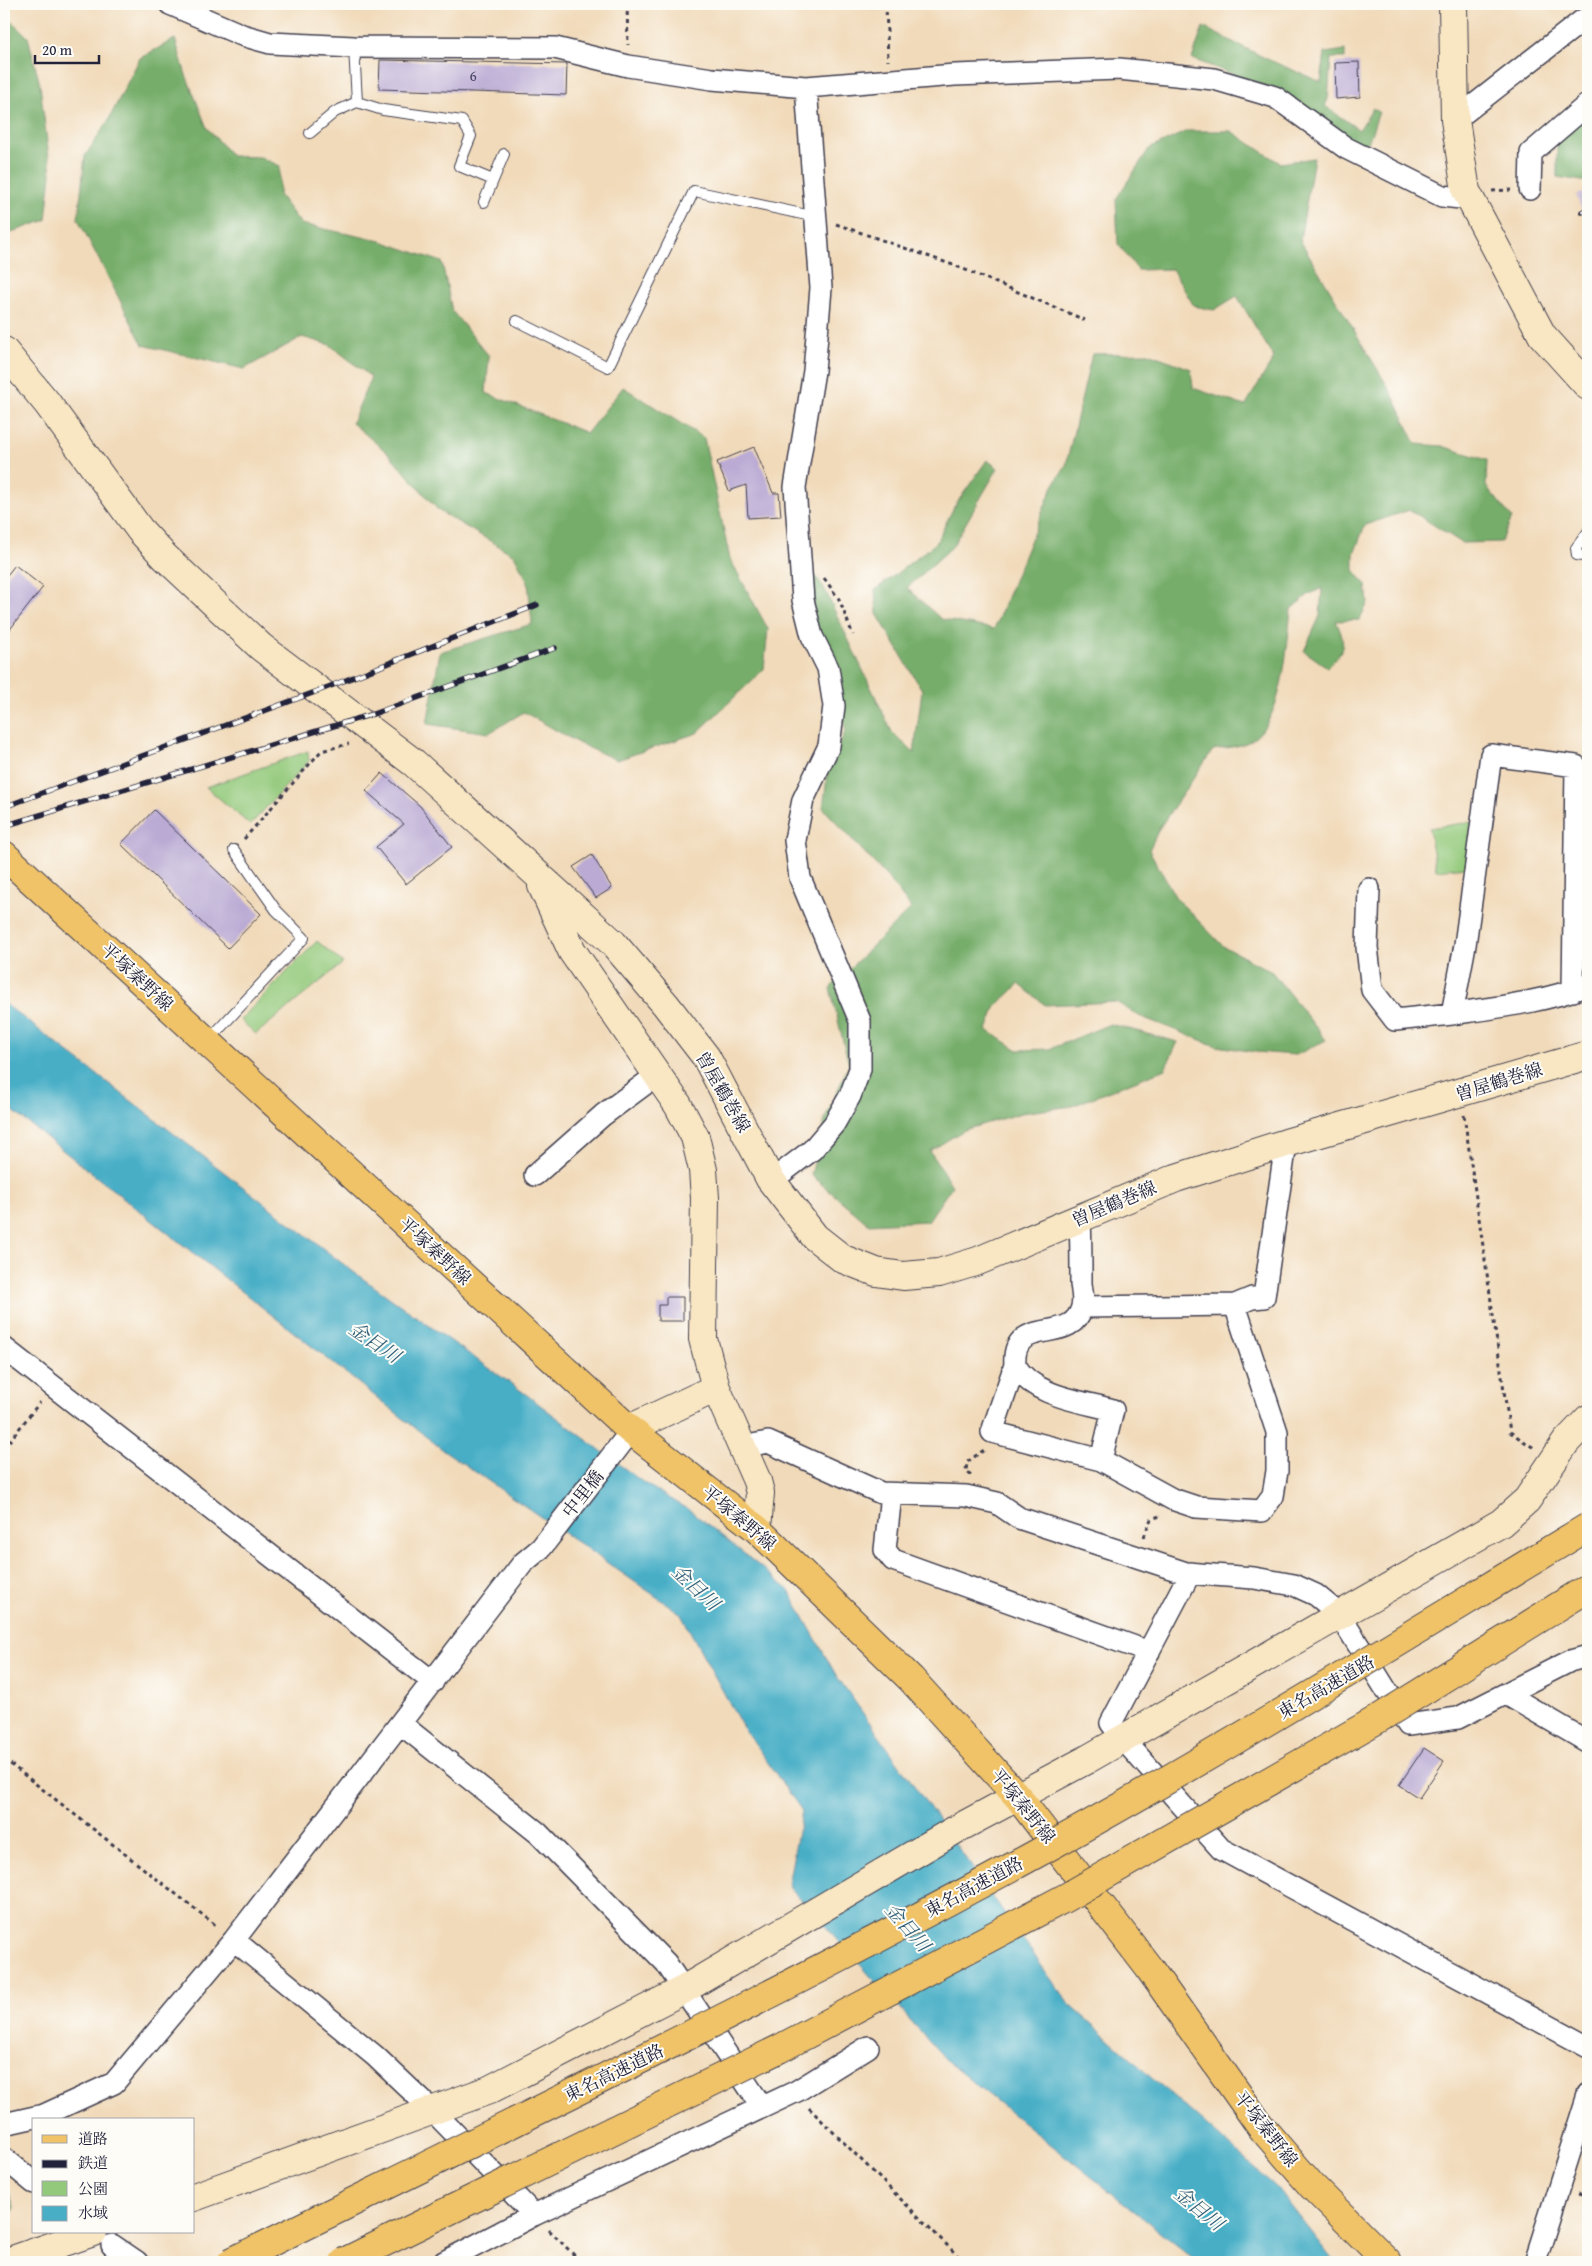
<svg xmlns="http://www.w3.org/2000/svg" width="1592" height="2266" font-family="'Gentium Book Plus','Noto Serif JP',serif">
  <style>
    .industrial { fill: #cbbfd5 }
    .green { fill: #93c97a; stroke: #5a765a }
    .forest { fill: #76ad6a; stroke: #4c6852 }
    .water { fill: #47aec6; stroke: #346880 }
    .building { fill: #baaad4 }
    .lines { fill: none; stroke-linecap: round; stroke-linejoin: round }
    .lane-casing { stroke: #413e4e; stroke-width: 12 }
    .street-casing { stroke: #413e4e; stroke-width: 24 }
    .secondary-casing { stroke: #413e4e; stroke-width: 30 }
    .primary-casing { stroke: #413e4e; stroke-width: 30 }
    .path { stroke: #413e4e; stroke-width: 3; stroke-dasharray: 4 4; stroke-linecap: butt }
    .lane { stroke: #fff; stroke-width: 10 }
    .street { stroke: #fff; stroke-width: 21 }
    .secondary { stroke: #f9e7c3; stroke-width: 28 }
    .primary { stroke: #f0c369; stroke-width: 28 }
    .rail-casing { stroke: #22223b; stroke-width: 5.5 }
    .rail { stroke: #fdfcf7; stroke-width: 4; stroke-dasharray: 11; stroke-linecap: butt }
    .highway-bridge-casing { stroke: #413e4e; stroke-width: 30; stroke-linecap: butt }
    .highway-bridge { stroke: #f0c369; stroke-width: 28 }
    .labels { text-anchor: middle; stroke-width: 4; stroke-linejoin: round; paint-order: stroke }
    .number-label { font-size: 15px; fill: #484461 }
    .street-label { font-size: 18px; fill: #22223b; stroke: #fdfcf7 }
    .water-label { font-size: 19px; font-style: italic; fill: #33617a; stroke: #fdfcf7 }
  </style>
  <rect width="100%" height="100%" fill="#fdfcf7"/>
  <filter id="ink" filterUnits="userSpaceOnUse"><feTurbulence type="fractalNoise" baseFrequency=".02" numOctaves="2"/><feDisplacementMap in="SourceGraphic" scale="10" xChannelSelector="R" yChannelSelector="G"/><feConvolveMatrix kernelMatrix="1 2 1 2 8 2 1 2 1" color-interpolation-filters="sRGB"/></filter>
  <filter id="wash" filterUnits="userSpaceOnUse"><feTurbulence type="fractalNoise" baseFrequency=".0096" numOctaves="4" result="noise"/><feDisplacementMap in="SourceGraphic" scale="20" xChannelSelector="R" yChannelSelector="G"/><feGaussianBlur stdDeviation="1.12" result="paint"/><feColorMatrix in="noise" values="0 0 0 0 0 0 0 0 0 0 0 0 0 0 0 0 0 1.4 0 .05"/><feComposite in="paint" operator="in"/></filter>
  <g filter="url(#wash)">
    <rect width="100%" height="100%" fill="#f1daba"/>
    <path class="industrial" d="M1588 191V226L1576 195Z"/>
    <path class="green" d="M308 751 309 761 250 825 206 787Z
      M1472 822 1466 867 1436 870 1429 828Z
      M317 941 343 963 256 1034 240 1020Z"/>
    <path class="forest" d="M4 14 28 37 40 85 51 174 46 220 4 235Z
      M1203 27 1267 59 1321 82 1325 53 1345 50V58H1331L1328 99 1325 106 1359 130 1373 108 1379 112 1364 154 1278 91 1192 59Z
      M175 39 186 75 207 128 232 156 260 157 280 166 279 195 301 224 381 241 442 262 452 311 489 356 486 393 587 433 623 387 704 438 730 559 768 629 764 669 697 733 617 760 580 744 524 712 489 733 427 724 440 652 532 624 528 582 514 555 439 511 389 454 352 423 371 377 330 345 302 337 244 369 143 345 78 219 85 156 108 121 140 58Z
      M1588 104V182L1557 177V130Z
      M1187 131H1231L1280 163 1314 158 1300 240 1391 392 1416 444 1442 446 1487 460 1486 486 1512 518 1501 542 1462 543 1410 510 1365 525 1354 554V570L1366 585 1368 603 1359 620 1336 621C1346 643 1346 650 1327 667L1304 651 1320 616 1322 588 1308 595 1291 609C1287 645 1284 721 1250 741 1240 747 1224 748 1213 750L1160 827 1149 850 1176 898 1223 946 1272 972 1326 1040 1296 1055 1255 1052 1216 1046 1139 1016 1116 1002 1045 1005 1019 984 996 1006 987 1030 1018 1050 1050 1049 1110 1024 1178 1042 1165 1069 1072 1106 1021 1113 964 1130 930 1151 952 1186 928 1221 868 1224 811 1175 826 1116 849 1065 830 988 911 908 888 878 823 808 828 769 846 730 806 600 812 572 823 586 892 732 914 753 922 690 877 614 875 590 936 543 954 507 987 460 998 468 952 547 907 588 941 619 994 629 1053 486 1066 465 1092 354 1148 353 1191 369 1193 388 1245 406 1274 358 1237 296 1214 310 1194 306 1172 269 1138 270 1118 244 1116 199 1149 149Z
      M4 2179 15 2209 4 2219Z"/>
    <path class="water" d="M4 1003 355 1273 527 1395 644 1483 691 1511 788 1589 836 1675 1068 2003 1276 2187 1335 2262H1198L950 2064 788 1885 802 1811 742 1726 680 1613 442 1449 4 1104Z"/>
    <g id="blocks">
      <path class="building" d="M380 60 567 64 566 95 379 89Z
        M1359 62 1360 97 1336 99 1335 63Z
        M754 447 773 493H779L781 516 748 518 746 485 729 491 717 462Z
        M15 565 43 587 4 637V579Z
        M382 773 420 806 452 847 406 884 376 847 404 824 366 791Z
        M154 810 261 914 228 948 121 844Z
        M592 855 612 888 596 898 573 867Z
        M666 1297H683V1321H658V1305H666Z
        M1424 1748 1444 1761 1419 1798 1399 1785Z"/>
    </g>
  </g>
  <g filter="url(#ink)">
    <use href="#blocks" fill-opacity="0" stroke="#413e4e" stroke-width="1"/>
    <g class="lines">
      <g class="lane-casing">
        <path id="lane" d="M354 47 357 102 383 110 462 121 471 136 459 166 493 180
          M310 133 335 112 357 102
          M484 202 504 154
          M517 321 608 367 694 191 816 217
          M1588 532 1576 548 1577 555 1588 557
          M208 1041 304 938 276 910 234 850"/>
      </g>
      <g class="street-casing">
        <path id="street" d="M170 4 242 35 270 43 354 47 555 48 628 66 712 79 806 87 955 75 1119 69 1214 79 1275 97 1346 148 1442 196 1470 199
          M1455 120 1583 20 1588 18
          M1530 189 1531 153 1588 104
          M1369 889 1367 947 1372 990 1395 1020 1452 1014
          M1573 991 1576 766 1491 755 1465 945 1452 1014C1499 1007 1544 1002 1588 985
          M535 1175 603 1115 657 1075
          M770 1179 783 1172 812 1150 834 1124 850 1096 860 1069V1021L800 878 795 840 803 800 829 746 834 706 828 668 812 636 803 600 795 487 814 371 821 288 806 87
          M1080 1218C1081 1240 1081 1262 1081 1284 1082 1291 1084 1300 1082 1307 1072 1347 1011 1313 1015 1365L992 1432 1101 1460 1172 1499 1196 1507 1262 1511 1273 1496 1277 1471V1432L1235 1305
          M1082 1307 1235 1305 1252 1298 1264 1297 1286 1143
          M4 1348 433 1682
          M1015 1365C1032 1396 1081 1401 1113 1410L1101 1460
          M742 1447 768 1442 881 1493 966 1496 997 1503 1019 1518 1186 1573 1254 1578 1294 1585 1316 1595 1339 1614 1408 1725 1458 1718 1570 1661 1588 1656
          M891 1494 885 1550 893 1560 1149 1652
          M1190 1573 1111 1723 1123 1739 1221 1849 1588 2047
          M1506 1694 1588 1742
          M401 1724 538 1833 666 1963 762 2107
          M234 1940 375 2056 433 2111 534 2215
          M4 2124 44 2115 114 2083 234 1940 523 1563 541 1548 624 1440 629 1429
          M4 2158 34 2183
          M112 2245 137 2262
          M444 2262 534 2215 797 2091 868 2047
          M1535 2262 1588 2095"/>
      </g>
      <g class="secondary-casing">
        <path id="secondary" d="M1453 4 1455 120 1466 191 1542 335 1588 386
          M4 351 47 403 140 530 165 557 261 647 414 763 613 943 666 1005 706 1057 770 1179 815 1237 843 1259 876 1272 903 1276 939 1273 978 1261 1176 1178 1286 1143 1588 1055
          M542 886 572 951 678 1105 695 1137 703 1170 705 1198 703 1339 716 1388 757 1481 760 1493 757 1529
          M629 1429 716 1388
          M194 2197 489 2090 683 1990 955 1830 1086 1760 1501 1523 1527 1500 1566 1442 1588 1419
          M7 2262 93 2232"/>
      </g>
      <g class="primary-casing">
        <path id="primary" d="M4 855 629 1429 757 1529 911 1679 1018 1797 1149 1968 1261 2127 1312 2186 1388 2262"/>
      </g>
      <path class="path" d="M627 4 628 45
        M886 4 888 61
        M1492 191 1511 190
        M836 224 956 266 1085 320
        M824 578 839 599 853 635
        M244 839 321 751 349 744
        M1464 1115 1510 1432 1534 1448
        M4 1448 40 1402
        M971 1475 966 1471 967 1462 984 1450
        M1144 1537 1151 1519 1160 1516
        M4 1759 218 1927
        M809 2108 964 2262
        M1577 2195 1588 2198
        M549 2230 581 2262"/>
      <use href="#lane" class="lane"/>
      <use href="#street" class="street"/>
      <use href="#secondary" class="secondary"/>
      <use href="#primary" class="primary"/>
      <g class="rail-casing">
        <path id="rail" d="M1582 212 1588 209
          M4 807 318 691 537 605
          M4 826 373 714 555 648"/>
      </g>
      <use href="#rail" class="rail"/>
      <g class="highway-bridge-casing">
        <path id="highway-bridge" d="M231 2262C500 2129 770 1999 1034 1855 1222 1752 1404 1638 1588 1527
          M344 2262 779 2049 1065 1898 1378 1719 1588 1588"/>
      </g>
      <use href="#highway-bridge" class="highway-bridge"/>
    </g>
  </g>
  <g class="labels">
    <g class="number-label">
      <text x="473" y="81">6</text>
    </g>
    <g class="street-label">
      <text transform="translate(137 977) rotate(43)" y="6">平塚秦野線</text>
      <text transform="translate(1499 1082) rotate(-17)" y="6">曽屋鶴巻線</text>
      <text transform="translate(723 1092) rotate(60)" y="6">曽屋鶴巻線</text>
      <text transform="translate(1114 1204) rotate(-23)" y="6">曽屋鶴巻線</text>
      <text transform="translate(435 1251) rotate(43)" y="6">平塚秦野線</text>
      <text transform="translate(583 1494) rotate(-52)" y="6">中里橋</text>
      <text transform="translate(739 1518) rotate(40)" y="6">平塚秦野線</text>
      <text transform="translate(1326 1687) rotate(-30)" y="6">東名高速道路</text>
      <text transform="translate(1023 1806) rotate(51)" y="6">平塚秦野線</text>
      <text transform="translate(974 1887) rotate(-28)" y="6">東名高速道路</text>
      <text transform="translate(614 2073) rotate(-26)" y="6">東名高速道路</text>
      <text transform="translate(1266 2129) rotate(52)" y="6">平塚秦野線</text>
    </g>
    <g class="water-label">
      <text transform="translate(375 1342) rotate(34)" y="7">金目川</text>
      <text transform="translate(696 1587) rotate(43)" y="7">金目川</text>
      <text transform="translate(908 1927) rotate(49)" y="7">金目川</text>
      <text transform="translate(1199 2208) rotate(39)" y="7">金目川</text>
    </g>
  </g>
  <rect width="1592" height="2266" fill="none" stroke="#fdfcf7" stroke-width="20"/>
  <rect x="32" y="2118" width="162" height="115" fill="#fdfcf7" stroke="#a5a5ac"/>
  <rect x="42" y="2135" width="25" height="8" fill="#f0c369" stroke="#a5a5ac"/>
  <text x="78" y="2144" font-size="15" fill="#22223b">道路</text>
  <rect x="42" y="2160" width="25" height="8" fill="#22223b" stroke="#a5a5ac"/>
  <text x="78" y="2168" font-size="15" fill="#22223b">鉄道</text>
  <rect x="42" y="2181" width="25" height="15" fill="#93c97a" stroke="#a5a5ac"/>
  <text x="78" y="2194" font-size="15" fill="#22223b">公園</text>
  <rect x="42" y="2206" width="25" height="15" fill="#47aec6" stroke="#a5a5ac"/>
  <text x="78" y="2218" font-size="15" fill="#22223b">水域</text>
  <path d="M35 55v8h64v-8" fill="none" stroke="#22223b" stroke-width="2.5"/>
  <text x="42" y="55" font-size="15" fill="#22223b" stroke="#fdfcf7" stroke-width="4" paint-order="stroke">20 m</text>
</svg>
